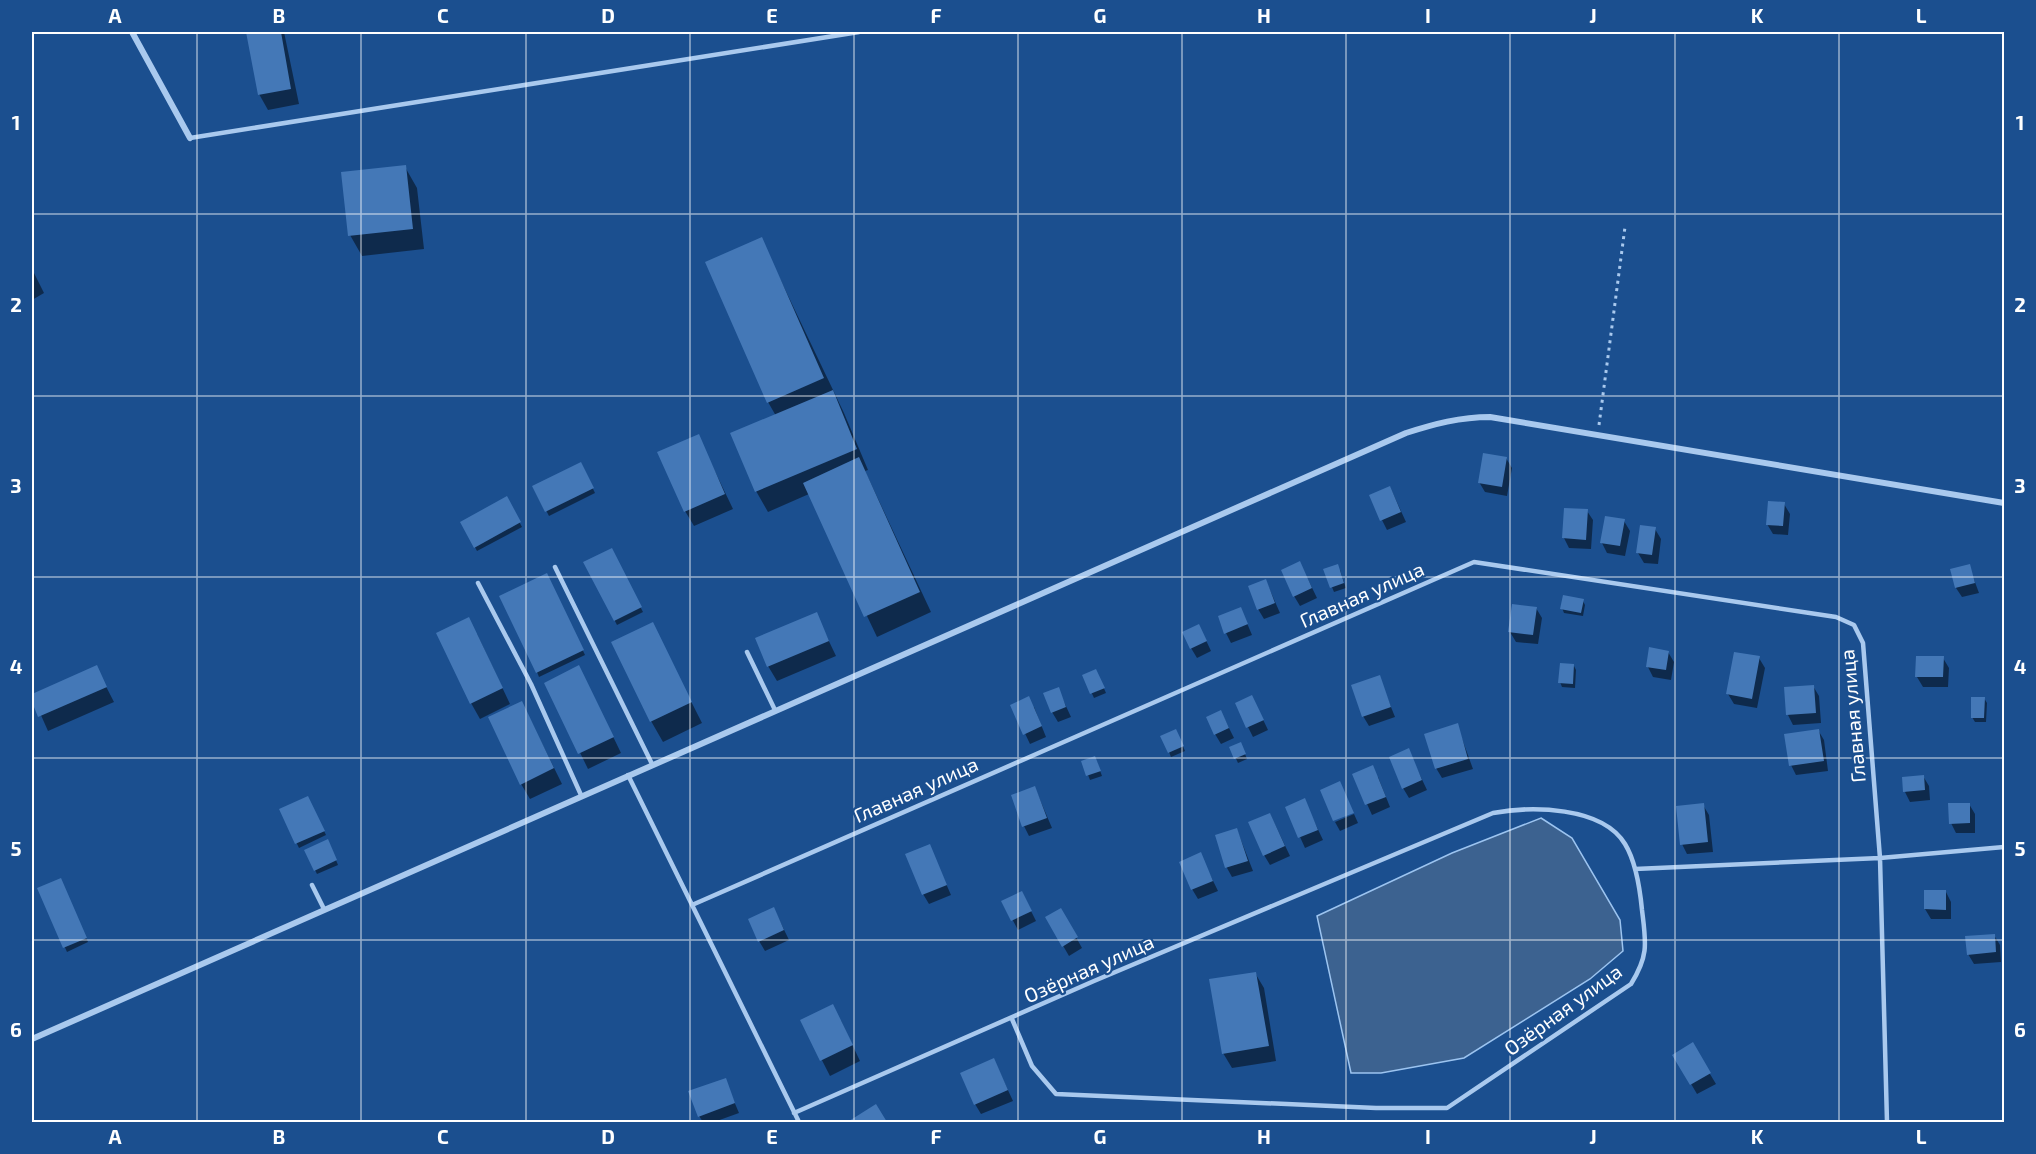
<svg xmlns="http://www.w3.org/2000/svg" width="2036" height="1154" font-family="'Exo 2',sans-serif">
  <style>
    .water { fill: #3c6290; stroke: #9cc4f0; stroke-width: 1.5 }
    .shadow { fill: #0007 }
    .building { fill: #4478b7 }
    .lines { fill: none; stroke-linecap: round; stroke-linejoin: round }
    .path { stroke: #a9c9ee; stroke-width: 3; stroke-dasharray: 3 4.5; stroke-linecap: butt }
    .lane { stroke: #a9c9ee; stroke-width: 4.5 }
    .street { stroke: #a9c9ee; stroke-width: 6 }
    .grid { fill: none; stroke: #fff; stroke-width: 1.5; stroke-opacity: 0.55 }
    .labels { text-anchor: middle; stroke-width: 4.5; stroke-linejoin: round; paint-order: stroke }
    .street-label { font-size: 20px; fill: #fff; stroke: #1b4f8f }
    .neatline { fill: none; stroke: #fff; stroke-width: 2 }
    .grid-label { font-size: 20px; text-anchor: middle; font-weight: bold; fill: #fff }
  </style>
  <rect width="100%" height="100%" fill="#1b4f8f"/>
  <path class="water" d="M1541 818 1572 838 1620 920 1623 951 1590 979 1464 1058 1381 1073H1351L1317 916 1452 853Z"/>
  <path class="shadow" d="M248 32H284L299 104 268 110 259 94Z
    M405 167 417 188 424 249 362 256 350 235Z
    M761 239 844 413 868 470 865 471 931 612 877 637 809 494 768 512 756 491 776 416 768 402Z
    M32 269 44 293 32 300Z
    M698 436 733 509 694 526 685 511Z
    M1506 458 1512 468 1507 496 1485 492 1479 482Z
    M581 464 595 493 549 516 534 487Z
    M1390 487 1406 522 1387 530 1382 520Z
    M507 498 522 527 477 551 462 523Z
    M1784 504 1790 514 1788 535 1773 534 1767 524Z
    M1587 511 1593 520 1591 549 1569 548 1564 538Z
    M1624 521 1630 531 1625 556 1607 553 1602 543Z
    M1655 529 1661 539 1658 564 1644 563 1638 553Z
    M611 550 643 612 617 625 585 563Z
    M1300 563 1317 598 1300 606 1294 596Z
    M1969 566 1979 593 1962 597 1956 588Z
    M1325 570H1340L1346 588 1334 592Z
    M549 579 585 655 539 677 537 672Z
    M1266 581 1280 613 1264 619 1258 609Z
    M1583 601 1585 605 1583 616 1564 613 1562 608Z
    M1536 608 1542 618 1538 644 1516 642 1510 632Z
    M1241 609 1252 635 1231 643 1226 633Z
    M816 614 836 656 777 681 768 666Z
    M652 624 702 723 663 742 651 721Z
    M477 634 510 704 480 719 471 703Z
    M1204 636 1211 651 1197 658 1191 648Z
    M1668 652 1674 662 1671 680 1653 677 1648 667Z
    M1759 658 1765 668 1757 708 1734 704 1728 694Z
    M1943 658 1949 668 1948 687H1923L1917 677Z
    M1574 666 1576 670 1575 688 1562 687 1560 682Z
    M96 667 114 702 48 731 32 695Z
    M1098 675 1106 693 1094 698 1084 676Z
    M1379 677 1395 717 1369 726 1363 716Z
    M546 683H587L621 753 588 769Z
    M1813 686 1819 696 1821 723 1793 725 1788 715Z
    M1058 689 1071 717 1058 722 1052 712Z
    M1984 698 1987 703 1986 722H1975L1972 717Z
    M522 703 562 784 530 799 521 784Z
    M1012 706 1034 707 1046 737 1030 744Z
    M1257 707 1268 730 1253 737 1248 727Z
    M1221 712 1234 738 1221 744 1215 734Z
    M1457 725 1473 769 1442 778 1436 768Z
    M1818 730 1824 740 1828 771 1796 775 1791 765Z
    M1178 735 1185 751 1171 757 1169 752Z
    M1231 748 1243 749 1247 759 1238 763Z
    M1408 750 1427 790 1409 798 1403 788Z
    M1083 762H1097L1102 776 1090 780Z
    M1354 775 1378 777 1390 807 1372 815Z
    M1923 776 1929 786 1930 800 1910 802 1905 792Z
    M1035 788 1052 828 1029 836 1024 826Z
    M1304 800 1323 840 1305 848 1287 808Z
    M310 802 326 835 299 848 281 810Z
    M1969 804 1975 814V833H1956L1951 823Z
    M1703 805 1709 815 1713 852 1687 854 1682 844Z
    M1270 814 1290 856 1270 865 1264 855Z
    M1354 814 1358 823 1340 831 1335 822Z
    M1237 830 1253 871 1232 877 1227 868Z
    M330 845 338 865 317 874 315 870Z
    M929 845 951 895 929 904 923 894Z
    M1200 854 1218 891 1198 899 1192 889Z
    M62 884 88 942 67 952 39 889Z
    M1946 892 1951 902V919H1931L1925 909Z
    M1003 902 1027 903 1036 921 1018 930Z
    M774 909 789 940 765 951 759 941Z
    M1061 910 1082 948 1069 956 1047 918Z
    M1994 935 2000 945 2001 962 1974 964 1968 954Z
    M1255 973 1264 988 1276 1061 1232 1068 1223 1053Z
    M802 1021H841L860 1061 830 1076Z
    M1692 1044 1716 1084 1697 1094 1674 1055Z
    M994 1060 1013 1101 981 1114 975 1104Z
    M725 1080 739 1113 714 1122H703L699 1116Z"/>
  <path class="building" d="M246 32H281L291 89 258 95Z
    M406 165 413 229 348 236 341 172Z
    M762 237 824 378 767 403 705 262Z
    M833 390 857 449 755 492 730 433Z
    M699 434 725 494 684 512 657 452Z
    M1483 453 1507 457 1502 487 1478 483Z
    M859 457 920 592 864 617 803 483Z
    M581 462 594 488 545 512 532 486Z
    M1390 486 1401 512 1380 521 1369 495Z
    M507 496 521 522 474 548 460 522Z
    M1768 501 1785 502 1783 526 1766 525Z
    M1564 508 1588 509 1586 540 1562 538Z
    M1605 516 1625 519 1620 546 1600 543Z
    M1640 525 1656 527 1652 555 1636 553Z
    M612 548 642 607 614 621 583 562Z
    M1300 561 1312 588 1293 597 1281 570Z
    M1338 564 1344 583 1330 588 1323 569Z
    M1970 564 1975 583 1955 588 1950 569Z
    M547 573 584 650 536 673 499 596Z
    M1266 579 1275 603 1257 610 1248 586Z
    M1563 595 1584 599 1581 613 1560 609Z
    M1512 604 1537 607 1533 635 1508 632Z
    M1241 607 1248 624 1224 634 1218 616Z
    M817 612 829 641 767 667 755 638Z
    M469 617 503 688 470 704 436 633Z
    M653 622 692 702 650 722 611 642Z
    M1199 624 1207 641 1190 649 1182 632Z
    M1649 647 1669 651 1666 670 1646 667Z
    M1734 652 1760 656 1752 699 1726 694Z
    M1916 656H1944L1943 677H1915Z
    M1560 663 1574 664 1573 684 1558 683Z
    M97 665 107 687 38 717 32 702V694Z
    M579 665 614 737 578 754 544 683Z
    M1096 669 1105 688 1090 694 1082 675Z
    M1380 675 1391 707 1362 717 1351 685Z
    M1814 685 1816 713 1786 715 1784 687Z
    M1059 687 1066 707 1051 713 1043 693Z
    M1252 695 1264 720 1246 728 1235 703Z
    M1029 696 1042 726 1023 735 1010 705Z
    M1971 697H1985L1984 718H1971Z
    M522 701 554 768 520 785 488 717Z
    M1221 710 1229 728 1214 735 1206 717Z
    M1458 723 1468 759 1435 769 1424 734Z
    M1176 729 1184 746 1168 753 1160 736Z
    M1819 729 1824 761 1789 766 1784 734Z
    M1241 742 1246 754 1234 759 1229 747Z
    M1409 748 1422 780 1402 789 1389 757Z
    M1095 756 1101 771 1086 776 1081 761Z
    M1373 765 1386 797 1365 805 1352 774Z
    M1924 775 1925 790 1903 792 1902 777Z
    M1340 781 1354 813 1333 821 1320 790Z
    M1035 786 1047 818 1022 827 1011 795Z
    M308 796 325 831 295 844 279 809Z
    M1305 798 1318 830 1298 838 1285 807Z
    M1704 803 1708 842 1680 845 1676 806Z
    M1948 803H1970V823L1949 824Z
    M1270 813 1285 846 1263 856 1248 822Z
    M1237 828 1248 861 1225 868 1215 835Z
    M328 839 337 860 314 871 304 850Z
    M930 844 947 885 922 895 905 854Z
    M1201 852 1213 881 1191 890 1179 862Z
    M61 878 87 938 63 948 37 888Z
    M1924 890H1946V910L1924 909Z
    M1022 891 1032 911 1011 921 1001 901Z
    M774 907 784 930 758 942 748 919Z
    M1061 908 1078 937 1062 947 1045 917Z
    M1995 934 1996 952 1967 955 1965 936Z
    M1256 972 1269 1046 1222 1054 1209 979Z
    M833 1004 853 1045 820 1061 800 1020Z
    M1693 1042 1711 1073 1690 1085 1672 1055Z
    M994 1058 1008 1090 974 1105 960 1073Z
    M726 1078 735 1103 698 1117 688 1091Z
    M876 1104 887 1122H850L849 1121Z"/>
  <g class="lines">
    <path class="path" d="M1599 425 1625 227"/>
    <path class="lane" d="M190 138 859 32
      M555 567 652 764
      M478 583 531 684 581 795
      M747 652 775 710
      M628 775 799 1122
      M312 885 324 909
      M692 905 1474 562 1836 617 1854 625 1863 643 1880 858 1635 869
      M794 1113 1094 981 1493 813C1531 806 1602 806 1625 844 1636 862 1640 889 1642 910 1646 943 1649 955 1631 984L1447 1108H1376L1056 1094 1032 1066 1012 1019
      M1887 1122 1880 858 2004 847"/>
    <path class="street" d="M132 32 190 138
      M32 1039 1406 433C1434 424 1460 417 1490 417L2004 503"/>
  </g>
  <path class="grid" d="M197 32V1122M361 32V1122M526 32V1122M690 32V1122M854 32V1122M1018 32V1122M1182 32V1122M1346 32V1122M1510 32V1122M1675 32V1122M1839 32V1122M32 214H2004M32 396H2004M32 577H2004M32 758H2004M32 940H2004"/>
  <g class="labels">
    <g class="street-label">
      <text transform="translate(1362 595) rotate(-24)" y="7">Главная улица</text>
      <text transform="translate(1853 716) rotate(-95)" y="7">Главная улица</text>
      <text transform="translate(916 790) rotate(-24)" y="7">Главная улица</text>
      <text transform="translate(1089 969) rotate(-24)" y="7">Озёрная улица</text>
      <text transform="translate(1563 1010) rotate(-36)" y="7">Озёрная улица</text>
    </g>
  </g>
  <rect width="2036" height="1154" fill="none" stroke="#1b4f8f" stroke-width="66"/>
  <rect x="33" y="33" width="1970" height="1088" class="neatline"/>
  <g class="grid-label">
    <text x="115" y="23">A</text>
    <text x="279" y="23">B</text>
    <text x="443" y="23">C</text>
    <text x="608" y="23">D</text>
    <text x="772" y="23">E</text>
    <text x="936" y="23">F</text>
    <text x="1100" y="23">G</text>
    <text x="1264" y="23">H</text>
    <text x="1428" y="23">I</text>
    <text x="1593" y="23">J</text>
    <text x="1757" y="23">K</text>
    <text x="1921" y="23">L</text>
    <text x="16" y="130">1</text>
    <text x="2020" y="130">1</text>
    <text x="16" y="312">2</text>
    <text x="2020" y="312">2</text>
    <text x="16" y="493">3</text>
    <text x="2020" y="493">3</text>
    <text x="16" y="674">4</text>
    <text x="2020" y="674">4</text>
    <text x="16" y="856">5</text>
    <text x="2020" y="856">5</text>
    <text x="16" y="1037">6</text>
    <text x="2020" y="1037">6</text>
    <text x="115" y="1144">A</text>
    <text x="279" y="1144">B</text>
    <text x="443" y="1144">C</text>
    <text x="608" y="1144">D</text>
    <text x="772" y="1144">E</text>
    <text x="936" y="1144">F</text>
    <text x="1100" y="1144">G</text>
    <text x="1264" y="1144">H</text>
    <text x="1428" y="1144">I</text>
    <text x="1593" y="1144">J</text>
    <text x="1757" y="1144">K</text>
    <text x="1921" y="1144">L</text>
  </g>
</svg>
